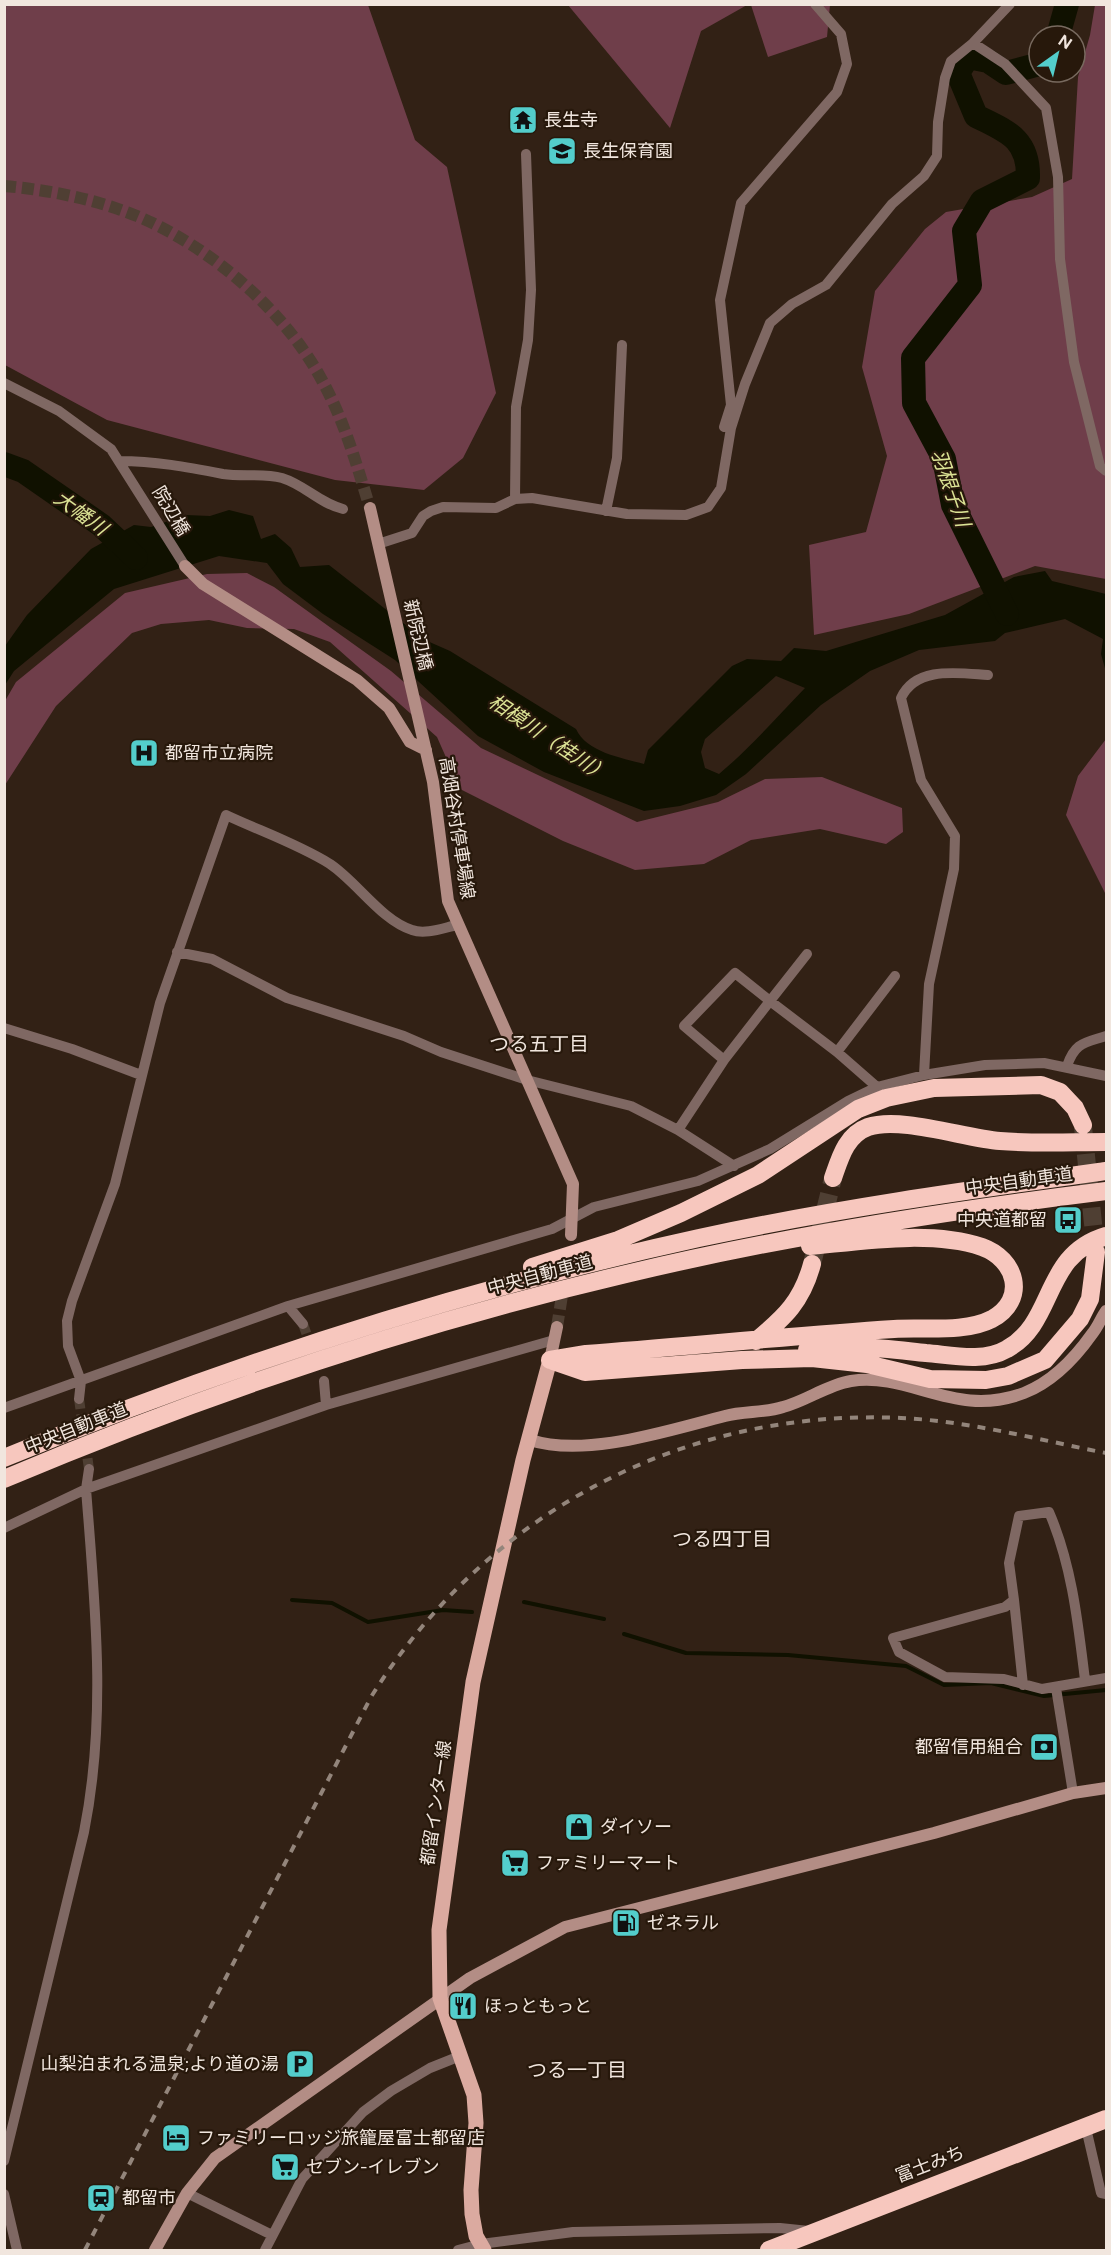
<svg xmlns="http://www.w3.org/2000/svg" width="1111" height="2255" font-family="Figtree,'Noto Sans JP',sans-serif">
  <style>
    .forest { fill: #6f3e4a }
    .water { fill: #101100; fill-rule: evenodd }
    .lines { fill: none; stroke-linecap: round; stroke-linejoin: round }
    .stream { stroke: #101100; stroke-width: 4 }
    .river { stroke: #101100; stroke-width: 24 }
    .street-tunnel { stroke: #4f3f33; stroke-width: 10; stroke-dasharray: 10 5; stroke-linecap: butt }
    .secondary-tunnel { stroke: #4f3f33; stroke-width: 12; stroke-dasharray: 12 6; stroke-linecap: butt }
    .highway-tunnel { stroke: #4f3f33; stroke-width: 18; stroke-dasharray: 18 9; stroke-linecap: butt }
    .street { stroke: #7f6863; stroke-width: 10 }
    .secondary { stroke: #b38d85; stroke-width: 12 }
    .primary { stroke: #dbaaa0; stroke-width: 15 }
    .highway { stroke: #f7c7be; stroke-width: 18 }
    .rail { stroke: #93857b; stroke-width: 4; stroke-dasharray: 8 8; stroke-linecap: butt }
    .labels { text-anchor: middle; stroke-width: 4.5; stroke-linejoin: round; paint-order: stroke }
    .poi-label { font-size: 18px; fill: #f1e6de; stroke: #27180b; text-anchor: start }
    .street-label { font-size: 18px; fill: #f1e6de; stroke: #27180b }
    .water-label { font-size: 20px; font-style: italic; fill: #dce395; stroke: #27180b }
    .neighbourhood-label { font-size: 20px; fill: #f1e6de; stroke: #27180b }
  </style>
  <rect width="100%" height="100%" fill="#322115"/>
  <path class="forest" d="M4 5H368L415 140 447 167 496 393 463 458 424 490 335 480 107 420 5 365Z
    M568 5H747L701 31 670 128Z
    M751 5H830L827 37 768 57Z
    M1095 5H1106V579L1035 566 909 614 814 635 809 545 866 532 887 456 862 367 875 291 925 229 946 212 1032 197 1072 179 1078 77 1090 35Z
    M247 573 274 587 391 671 481 748 637 822 718 802 765 779 822 777 902 808 903 832 886 844 820 829 751 840 704 864 635 870 563 841 460 789 437 737 330 642 294 629 247 628 209 620 161 624 132 633 56 706 5 785V701L16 682 125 593 207 574Z
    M1106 739V895L1066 815 1078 776Z"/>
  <path class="water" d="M229 510 253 516 261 539 275 534 291 548 300 567 329 565 425 640 450 651 576 729C586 752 622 758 644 764L648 750 732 666 747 659 781 661 794 648 826 651 945 615 1014 577 1045 571 1052 581 1106 594V672L1101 654 1103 639 1065 619 1005 633 995 641 919 650 870 671 821 705 746 774 716 795 680 806 644 811 544 772 478 736 395 660 323 614 283 584 267 563 219 556 114 589 14 671 5 685V646L27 615 91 549 134 525 151 527 186 515 210 516ZM776 676 805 688C778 716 749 749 719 774L705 768 701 752 705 739Z"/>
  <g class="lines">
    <path class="stream" d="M292 1600 332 1603 368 1622 443 1610 472 1612
      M524 1602 604 1619
      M624 1634 686 1653 788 1655 906 1666 944 1685 991 1683 1044 1696 1106 1690"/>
    <path class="river" d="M1058 36 1067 4
      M4 464 23 471 101 525 136 558
      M1007 614 953 505 944 459 914 403 913 358 970 285 964 231 982 201 1028 178C1029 138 1006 131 976 116L958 73 968 57 988 61 1006 73 1036 65 1039 61"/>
    <path class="street-tunnel" d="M303 1324 312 1349
      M79 1399 89 1469"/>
    <path class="secondary-tunnel" d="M4 186C50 190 95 199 137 216 212 248 286 311 324 384 345 423 357 466 370 508
      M557 1327 564 1283"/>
    <path class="highway-tunnel" d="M1083 1127 1096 1252
      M812 1264 833 1178"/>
    <path class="street" d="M973 43 1005 64 1046 108 1058 177 1060 259 1074 362 1100 466 1106 471
      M4 383 59 411 111 449 185 566
      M724 427 731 405 720 300 741 203 837 92 847 64 841 34 815 4
      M119 461C155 461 187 467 223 474 242 477 263 473 282 478 305 485 319 503 343 509
      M515 499 516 407 528 340 531 290 526 154
      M606 511 617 458 622 345
      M378 544 412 533 423 516 431 511 443 507 496 508 515 499 532 498 627 514 686 515 708 507 721 488 731 428 745 384 770 323 792 304 826 285 892 204 924 176 937 156 938 122 945 78 951 61 973 43 1010 4
      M177 952 212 959 287 998 404 1036 441 1052 527 1080 631 1106 678 1130 734 1166
      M4 1028 72 1049 141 1075
      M837 1052 895 976
      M724 1060 684 1026 735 973 770 1001 807 954
      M1067 1066C1075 1042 1085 1043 1106 1036
      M924 1075 929 984 954 869 955 836 921 780 901 698C916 666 957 673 988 675
      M678 1130 724 1060 770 1001 837 1052 877 1087
      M288 1306 303 1324
      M324 1381 326 1405
      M79 1399 81 1381 68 1346 67 1321 72 1301 115 1184 160 1003 226 815C260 831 298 844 330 864 357 882 381 920 412 930 425 935 443 928 457 925
      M4 1408 288 1306 552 1229 594 1207 698 1181 770 1149 848 1101 877 1087 924 1075 985 1065 1044 1063 1106 1076
      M4 1528 86 1489 326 1405 554 1340
      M1014 1600 1023 1685
      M1085 1680C1078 1623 1072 1565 1049 1512L1019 1516 1009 1563 1014 1600 1005 1607 893 1638 899 1652 945 1677 1004 1679 1042 1689 1106 1678
      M1056 1688 1073 1793
      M1086 2128 1101 2193 1106 2194
      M4 2161 84 1832C107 1717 95 1605 86 1489L89 1469
      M187 2193 272 2235
      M4 2194 17 2250
      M265 2250 302 2179 363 2112 391 2091 430 2068 460 2056
      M458 2250 481 2244 573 2232 780 2228 809 2231"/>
    <path class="secondary" d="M370 508 433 782 448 901 573 1184 571 1235
      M185 566 203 584 357 680 389 708 410 742 426 750
      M550 1360 557 1327
      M530 1440C586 1458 669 1430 725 1416 744 1411 765 1413 783 1407 806 1401 827 1385 851 1381 911 1372 955 1419 1024 1393 1052 1382 1075 1358 1092 1334 1098 1327 1101 1318 1106 1311
      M155 2250 187 2193 215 2158 470 1978 565 1927 934 1833 1073 1793 1106 1788"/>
    <path class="primary" d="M484 2250 476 2236 472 2214 471 2190 476 2123 474 2095 440 1998 439 1930 473 1682 523 1460 550 1360"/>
    <path class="highway" d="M833 1178C840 1158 846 1135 868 1127 900 1116 964 1138 1000 1141 1035 1144 1072 1142 1106 1142
      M532 1267 618 1240 681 1213 758 1175 858 1109 886 1098 934 1088 1041 1085 1060 1092 1075 1108 1083 1125
      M756 1341C785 1317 802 1301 812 1264
      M807 1350C846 1343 887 1349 926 1353 951 1355 983 1363 1007 1349 1056 1322 1042 1255 1106 1236
      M550 1360 586 1354C689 1346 791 1336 894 1329 924 1327 965 1333 992 1319 1028 1299 1016 1259 982 1247 931 1230 863 1241 810 1246
      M553 1361 585 1372 742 1360 812 1358 867 1364 930 1379 986 1380 1008 1376 1045 1360 1080 1319 1090 1299 1096 1252
      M4 1458C229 1365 461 1290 699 1238 833 1209 970 1190 1106 1171
      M4 1479C205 1394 413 1324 626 1274 784 1236 945 1211 1106 1191
      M769 2250 1106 2119"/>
    <path class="rail" d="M85 2250 371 1697C486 1513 683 1408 901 1418 970 1421 1039 1440 1106 1453"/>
  </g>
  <defs>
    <g id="temple-square" transform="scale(1.5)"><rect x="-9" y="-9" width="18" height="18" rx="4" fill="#53cdcb" stroke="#27180b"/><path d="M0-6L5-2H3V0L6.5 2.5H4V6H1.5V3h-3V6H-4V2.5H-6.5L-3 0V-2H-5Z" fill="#111"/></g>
    <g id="school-square" transform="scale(1.5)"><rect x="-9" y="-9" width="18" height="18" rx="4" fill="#53cdcb" stroke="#27180b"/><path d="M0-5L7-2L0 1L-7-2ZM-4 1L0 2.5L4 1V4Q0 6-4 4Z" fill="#111"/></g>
    <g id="hospital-square" transform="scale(1.5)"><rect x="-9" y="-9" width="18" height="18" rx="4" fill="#53cdcb" stroke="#27180b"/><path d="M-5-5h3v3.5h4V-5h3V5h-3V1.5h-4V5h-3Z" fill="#111"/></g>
    <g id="bus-square" transform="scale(1.5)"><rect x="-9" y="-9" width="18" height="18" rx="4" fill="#53cdcb" stroke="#27180b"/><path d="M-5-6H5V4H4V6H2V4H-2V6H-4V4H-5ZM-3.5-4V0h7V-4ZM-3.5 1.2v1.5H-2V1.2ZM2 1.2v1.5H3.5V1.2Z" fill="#111"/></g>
    <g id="bank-square" transform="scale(1.5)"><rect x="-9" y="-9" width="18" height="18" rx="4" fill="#53cdcb" stroke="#27180b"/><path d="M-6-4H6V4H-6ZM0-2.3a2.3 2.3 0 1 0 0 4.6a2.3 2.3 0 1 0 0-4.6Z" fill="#111"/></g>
    <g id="shop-square" transform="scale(1.5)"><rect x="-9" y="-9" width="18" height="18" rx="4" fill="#53cdcb" stroke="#27180b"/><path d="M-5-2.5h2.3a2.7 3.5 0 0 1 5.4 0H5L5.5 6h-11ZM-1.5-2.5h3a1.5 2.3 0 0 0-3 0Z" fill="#111"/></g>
    <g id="supermarket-square" transform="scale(1.5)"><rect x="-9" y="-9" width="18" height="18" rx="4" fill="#53cdcb" stroke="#27180b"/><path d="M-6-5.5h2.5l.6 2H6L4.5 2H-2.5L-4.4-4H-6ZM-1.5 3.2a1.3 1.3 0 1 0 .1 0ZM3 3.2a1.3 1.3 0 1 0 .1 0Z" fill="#111"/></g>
    <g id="fuel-square" transform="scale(1.5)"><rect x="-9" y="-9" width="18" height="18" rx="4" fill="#53cdcb" stroke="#27180b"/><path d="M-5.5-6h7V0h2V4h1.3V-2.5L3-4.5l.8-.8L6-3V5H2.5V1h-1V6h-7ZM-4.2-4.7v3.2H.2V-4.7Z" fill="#111"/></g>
    <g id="restaurant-square" transform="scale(1.5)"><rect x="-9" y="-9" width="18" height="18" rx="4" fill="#53cdcb" stroke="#27180b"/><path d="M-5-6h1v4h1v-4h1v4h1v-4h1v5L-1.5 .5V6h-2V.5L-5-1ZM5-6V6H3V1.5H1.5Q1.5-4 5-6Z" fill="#111"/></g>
    <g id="parking-square" transform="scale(1.5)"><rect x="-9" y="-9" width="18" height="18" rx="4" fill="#53cdcb" stroke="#27180b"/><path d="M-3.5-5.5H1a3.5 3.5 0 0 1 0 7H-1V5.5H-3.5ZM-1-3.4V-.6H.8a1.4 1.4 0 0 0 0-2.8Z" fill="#111"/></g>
    <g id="hotel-square" transform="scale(1.5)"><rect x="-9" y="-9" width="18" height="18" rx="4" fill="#53cdcb" stroke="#27180b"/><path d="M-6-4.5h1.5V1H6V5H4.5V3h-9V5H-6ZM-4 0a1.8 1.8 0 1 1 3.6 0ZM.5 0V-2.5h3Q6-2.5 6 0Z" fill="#111"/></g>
    <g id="station-square" transform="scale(1.5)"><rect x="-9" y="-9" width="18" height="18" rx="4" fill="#53cdcb" stroke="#27180b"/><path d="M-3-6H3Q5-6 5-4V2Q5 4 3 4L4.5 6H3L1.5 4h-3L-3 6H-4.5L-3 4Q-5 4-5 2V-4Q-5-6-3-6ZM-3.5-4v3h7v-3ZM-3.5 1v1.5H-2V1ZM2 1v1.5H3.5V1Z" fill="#111"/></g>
  </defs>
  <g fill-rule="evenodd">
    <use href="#temple-square" x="523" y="120"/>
    <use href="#school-square" x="562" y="151"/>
    <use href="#hospital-square" x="144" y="753"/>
    <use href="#bus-square" x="1068" y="1220"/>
    <use href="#bank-square" x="1044" y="1747"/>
    <use href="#shop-square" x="579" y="1827"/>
    <use href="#supermarket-square" x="515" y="1863"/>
    <use href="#fuel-square" x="626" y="1923"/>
    <use href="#restaurant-square" x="463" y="2006"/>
    <use href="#parking-square" x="300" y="2064"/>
    <use href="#hotel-square" x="176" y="2138"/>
    <use href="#supermarket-square" x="285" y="2167"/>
    <use href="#station-square" x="101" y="2198"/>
  </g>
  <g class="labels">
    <g class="poi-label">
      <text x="544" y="126">長生寺</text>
      <text x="583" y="157">長生保育園</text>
      <text x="165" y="759">都留市立病院</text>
      <text x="1047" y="1226" text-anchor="end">中央道都留</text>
      <text x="1023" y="1753" text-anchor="end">都留信用組合</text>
      <text x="600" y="1833">ダイソー</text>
      <text x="536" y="1869">ファミリーマート</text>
      <text x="647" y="1929">ゼネラル</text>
      <text x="484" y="2012">ほっともっと</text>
      <text x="279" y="2070" text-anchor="end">山梨泊まれる温泉;より道の湯</text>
      <text x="197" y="2144">ファミリーロッジ旅籠屋富士都留店</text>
      <text x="306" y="2173">セブン-イレブン</text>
      <text x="122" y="2204">都留市</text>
    </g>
    <g class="street-label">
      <text transform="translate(171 511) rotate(59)" y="6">院辺橋</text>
      <text transform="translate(418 635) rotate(77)" y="6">新院辺橋</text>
      <text transform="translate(457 828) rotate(81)" y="6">高畑谷村停車場線</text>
      <text transform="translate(1019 1181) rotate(-8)" y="6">中央自動車道</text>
      <text transform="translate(540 1275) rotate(-15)" y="6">中央自動車道</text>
      <text transform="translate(76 1428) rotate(-22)" y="6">中央自動車道</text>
      <text transform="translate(436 1803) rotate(-82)" y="6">都留インター線</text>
      <text transform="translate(930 2164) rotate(-21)" y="6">富士みち</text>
    </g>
    <g class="water-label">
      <text transform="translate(951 488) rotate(71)" y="7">羽根子川</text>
      <text transform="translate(81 513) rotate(36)" y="7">大幡川</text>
      <text transform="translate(549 738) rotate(34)" y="7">相模川（桂川）</text>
    </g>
    <g class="neighbourhood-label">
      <text x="539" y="1051">つる五丁目</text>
      <text x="722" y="1546">つる四丁目</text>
      <text x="577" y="2077">つる一丁目</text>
    </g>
  </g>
  <rect width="1111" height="2255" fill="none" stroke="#f1e6de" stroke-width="12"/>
  <g transform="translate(1057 54) rotate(34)"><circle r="28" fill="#27180b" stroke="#786a5f" stroke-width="1.5"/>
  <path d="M0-4.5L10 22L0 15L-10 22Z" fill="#53cdcb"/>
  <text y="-9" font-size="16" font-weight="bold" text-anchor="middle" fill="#f1e6de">N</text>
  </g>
</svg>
